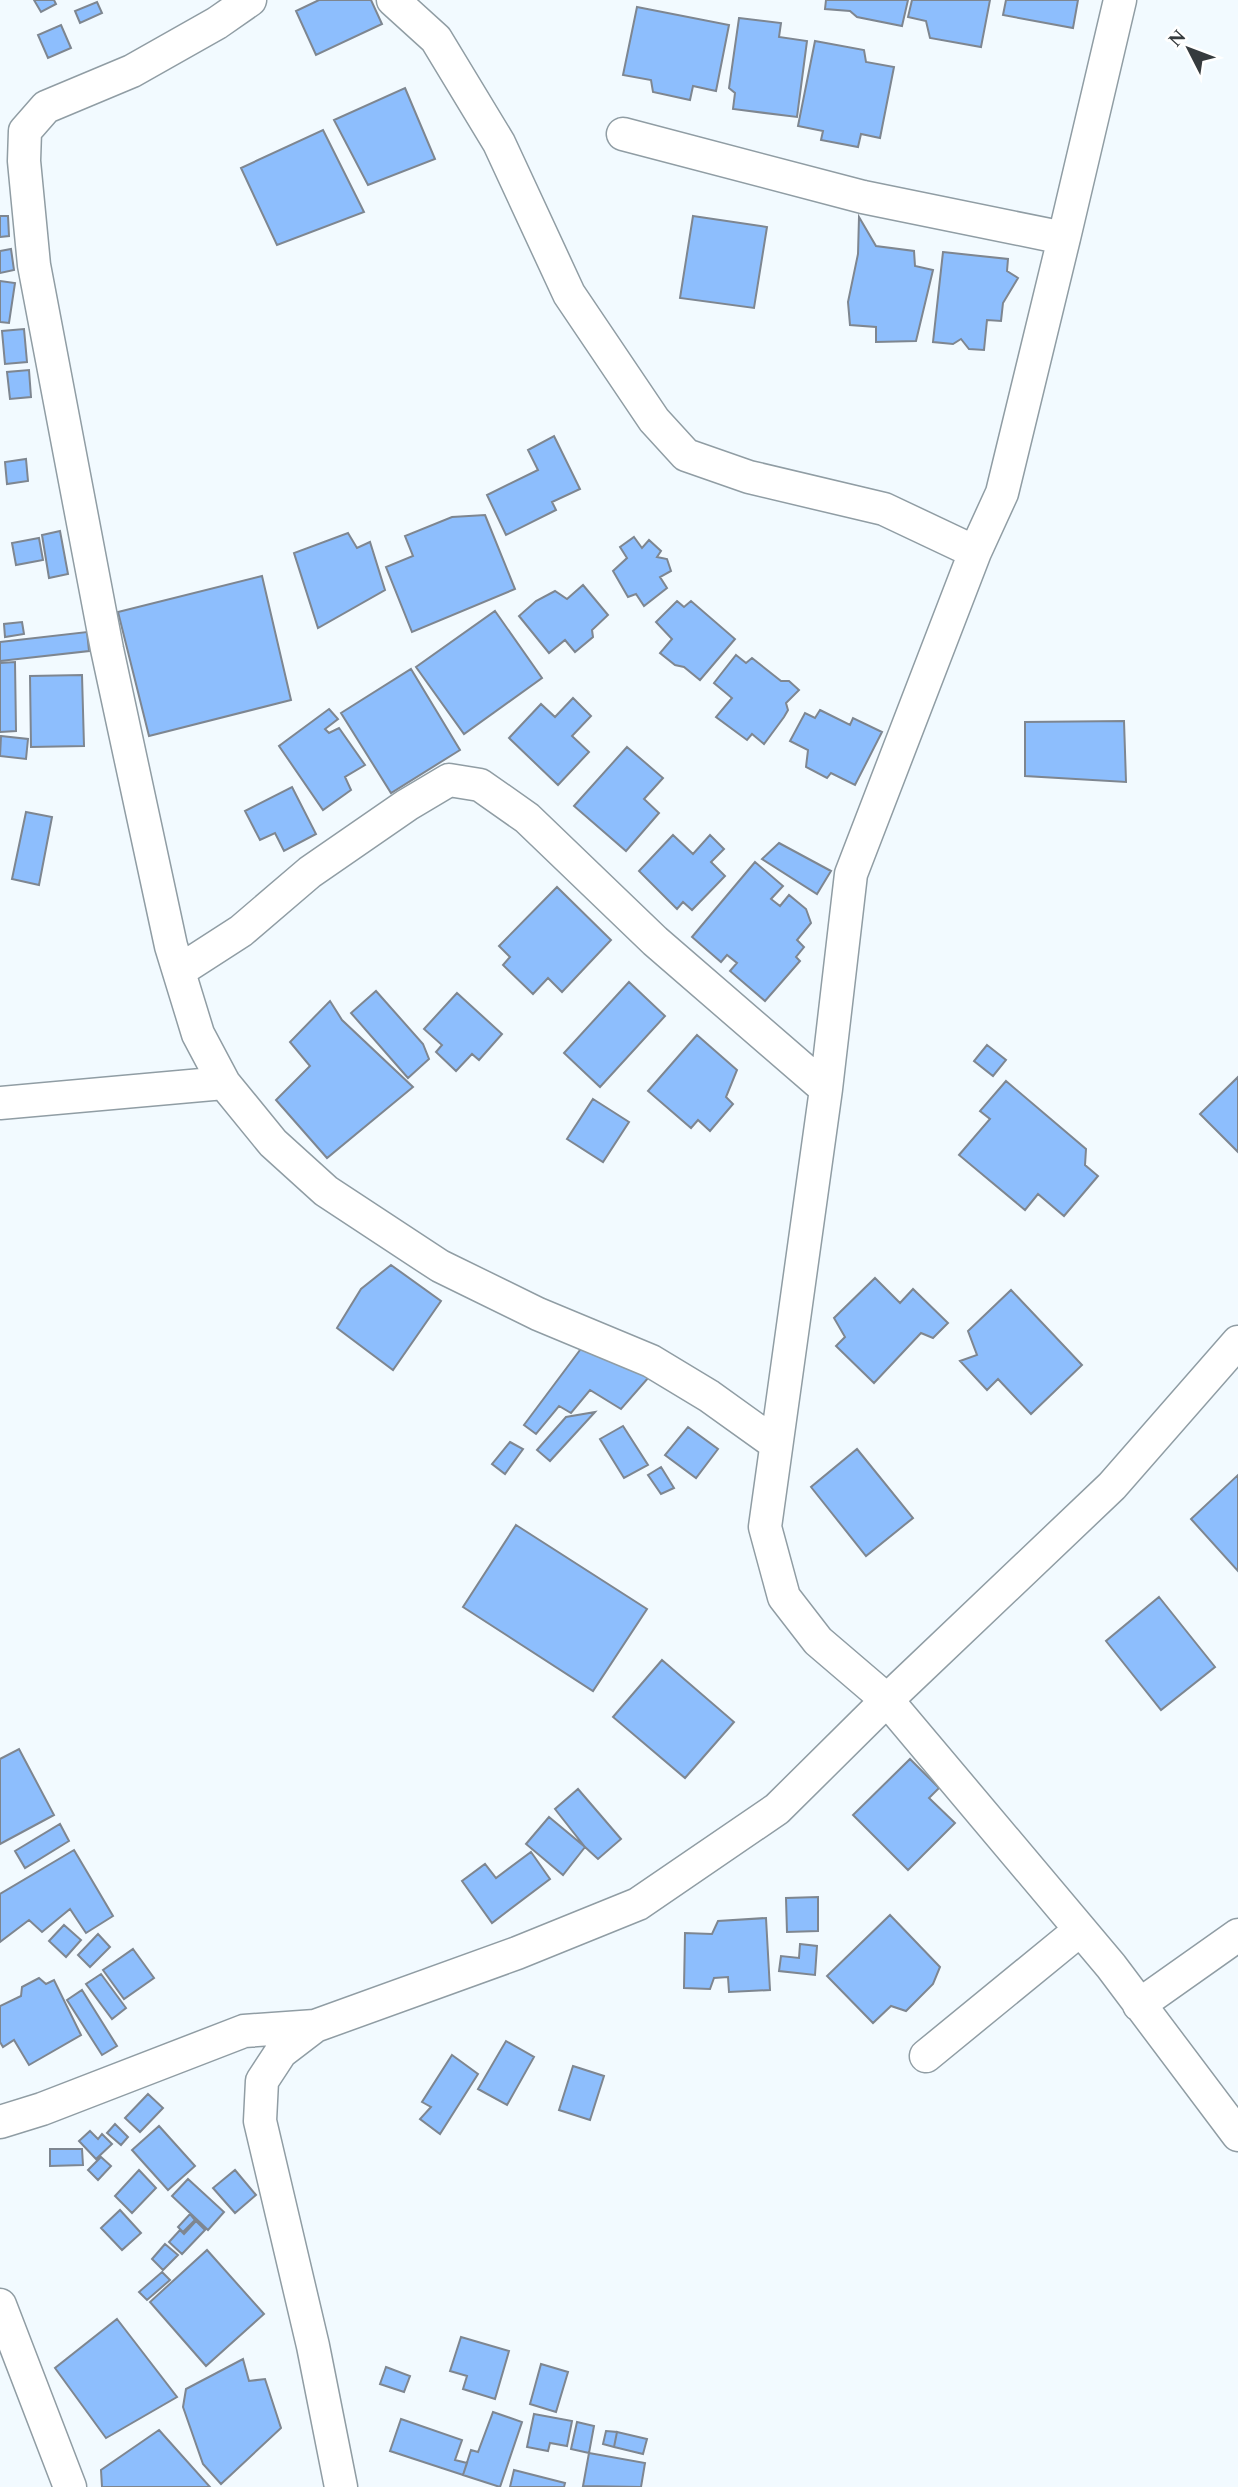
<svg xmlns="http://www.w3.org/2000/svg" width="1238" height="2487" font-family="Spectral,serif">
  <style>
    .building { fill: #8dbefd; stroke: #7e8690; stroke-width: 2 }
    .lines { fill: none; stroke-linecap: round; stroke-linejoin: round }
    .street-casing { stroke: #909da4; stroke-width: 35 }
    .street { stroke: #fff; stroke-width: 32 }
  </style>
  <rect width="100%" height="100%" fill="#f2faff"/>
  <path class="building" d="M34 0H54L56 4 41 12Z
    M319 0H371L382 24 316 55 296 11Z
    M826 0H908L902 26 857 17 850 11 825 9Z
    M912 0H990L981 47 930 38 926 21 908 17Z
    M1006 0H1078L1073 28 1003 15Z
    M97 2 102 13 80 23 75 11Z
    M637 7 729 25 716 91 693 86 690 100 653 92 651 80 623 75Z
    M739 18 781 23 779 37 807 41 797 117 733 109 735 93 729 88Z
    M61 25 71 48 48 58 38 35Z
    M815 41 864 50 866 62 894 67 880 138 861 134 858 147 821 140 823 131 798 126Z
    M405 88 435 159 368 185 334 120Z
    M323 130 364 212 277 245 241 168Z
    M0 216H8L9 236 0 237Z
    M693 216 767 227 754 308 680 298Z
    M859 217 876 246 914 251 915 266 933 270 916 341 876 342V327L850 325 848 302 858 254Z
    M11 249 14 270 0 273V251Z
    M943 252 1008 259 1007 271 1018 278 1003 303 1001 321 987 320 984 350 969 349 961 339 953 344 933 342Z
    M0 281 15 283 9 323 0 322Z
    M24 329 27 362 5 364 2 331Z
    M29 370 31 397 10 399 7 372Z
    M554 436 580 489 552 502 556 510 506 535 487 495 538 470 528 450Z
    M26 459 28 481 7 484 5 462Z
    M485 515 515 589 412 632 386 567 413 556 405 536 452 517Z
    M60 531 68 574 49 578 42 535Z
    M348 533 357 548 370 542 385 590 318 628 294 553Z
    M634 537 642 548 649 540 661 551 657 557 667 559 671 571 660 577 667 588 644 606 636 594 628 597 613 571 627 558 620 547Z
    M39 538 43 560 16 565 12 543Z
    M262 576 291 700 149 736 118 612Z
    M583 585 608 615 592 630 593 637 575 652 565 640 549 653 519 616 536 601 555 591 567 599Z
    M677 601 684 607 691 601 735 639 700 680 684 667 675 665 660 653 672 639 656 622Z
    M495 611 542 678 464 734 416 667Z
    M22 622 24 634 5 637 4 624Z
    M87 632 89 651 0 661V642Z
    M736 655 746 663 752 658 781 681H789L799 690 786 703 788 710 784 717 764 744 752 734 747 740 716 717 732 698 714 683Z
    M15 662 16 731 0 732V663Z
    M411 669 460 750 391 793 341 713Z
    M82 675 84 746 31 747 30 676Z
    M573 698 591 716 572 736 589 752 558 785 509 738 541 704 555 717Z
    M329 709 338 719 325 729 329 733 339 728 365 765 345 777 351 790 323 810 279 746Z
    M820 710 850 725 853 718 882 732 855 785 831 773 827 778 806 767 808 750 790 741 805 713 815 718Z
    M1124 721 1126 782 1025 776V722Z
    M1 736 28 739 26 759 0 756Z
    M627 747 663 778 644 799 659 813 626 851 574 806Z
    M292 787 316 834 284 851 275 833 260 840 245 811Z
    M26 812 52 817 39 885 12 879Z
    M673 835 693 854 710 835 724 849 711 862 725 876 692 910 683 902 677 909 639 871Z
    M779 843 831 871 817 894 762 859Z
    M755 862 783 886 771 899 780 906 789 895 806 909 811 923 797 940 804 947 796 957 800 961 765 1001 730 971 737 963 727 955 721 962 692 937Z
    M557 887 611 940 562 992 548 978 533 994 503 965 510 957 499 946Z
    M629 982 665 1016 600 1087 564 1053Z
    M376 991 423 1044 429 1059 408 1078 351 1013Z
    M457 993 502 1034 479 1060 472 1054 456 1071 436 1052 442 1045 424 1029Z
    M330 1001 342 1020 413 1087 327 1158 276 1100 310 1066 290 1042Z
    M697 1035 737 1070 726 1097 733 1104 710 1131 698 1120 691 1128 648 1091Z
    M987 1045 1006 1060 993 1076 974 1061Z
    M1238 1077V1152L1200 1114Z
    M1006 1081 1086 1149 1085 1165 1098 1176 1064 1216 1038 1194 1025 1210 959 1155 990 1119 980 1111Z
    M593 1099 629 1122 603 1162 567 1139Z
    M391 1265 441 1301 393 1370 337 1328 361 1289Z
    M875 1278 900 1303 913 1289 948 1323 933 1338 921 1333 874 1383 836 1346 845 1337 834 1318Z
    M1011 1290 1082 1365 1031 1414 998 1379 987 1390 960 1361 977 1355 968 1331Z
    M586 1342 649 1377 621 1409 590 1390 571 1413 559 1406 536 1434 524 1425Z
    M595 1412 550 1461 537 1450 566 1417Z
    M623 1426 648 1465 624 1478 600 1439Z
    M688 1427 718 1449 696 1478 665 1455Z
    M510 1442 523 1449 505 1474 492 1464Z
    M857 1449 913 1518 866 1556 811 1487Z
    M661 1467 674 1488 661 1494 648 1475Z
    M1238 1475V1571L1191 1519Z
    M516 1525 647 1609 593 1691 463 1607Z
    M1159 1597 1215 1667 1161 1710 1106 1641Z
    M662 1660 734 1722 685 1778 613 1717Z
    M19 1749 54 1815 0 1844V1759Z
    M910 1759 939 1788 929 1798 955 1823 908 1870 853 1815Z
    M578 1789 621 1839 598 1859 585 1847 555 1809Z
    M549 1817 585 1847 563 1875 526 1844Z
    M60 1824 69 1841 25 1868 15 1851Z
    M74 1850 113 1916 86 1933 70 1909 42 1932 29 1920 0 1942V1894Z
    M531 1852 550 1879 492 1923 462 1881 485 1864 496 1878Z
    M818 1897V1931L787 1932 786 1898Z
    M890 1915 940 1967 933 1984 906 2011 891 2006 873 2023 827 1976Z
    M766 1918 770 1990 729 1992 728 1977 714 1978 710 1989 684 1988 685 1933 712 1934 718 1921Z
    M64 1925 81 1940 66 1957 49 1941Z
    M98 1934 110 1947 90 1967 78 1955Z
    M800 1944 817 1946 815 1975 779 1971 781 1956 799 1958Z
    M133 1949 154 1978 124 1999 103 1970Z
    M101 1974 126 2008 112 2019 86 1984Z
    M39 1978 46 1984 54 1980 81 2035 29 2065 14 2040 3 2047 0 2042V2006L21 1996 22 1987Z
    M82 1990 117 2046 102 2055 67 2000Z
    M506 2041 534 2057 507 2105 478 2089Z
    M452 2055 478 2074 440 2134 420 2119 431 2107 422 2102Z
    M573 2066 604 2076 590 2120 559 2110Z
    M148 2094 163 2108 140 2132 125 2118Z
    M115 2124 128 2137 121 2145 107 2133Z
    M159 2126 195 2166 168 2190 132 2150Z
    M90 2131 98 2139 102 2134 112 2144 96 2159 79 2141Z
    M50 2149H82L83 2165 50 2166Z
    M101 2157 111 2166 98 2180 88 2170Z
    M139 2170 156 2188 132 2213 115 2196Z
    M235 2170 256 2195 235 2213 213 2188Z
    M188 2179 224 2212 208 2230 172 2196Z
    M120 2210 141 2233 122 2250 101 2228Z
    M190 2214 195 2220 183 2232 178 2227Z
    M196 2221 205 2230 182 2254 169 2242 180 2230 184 2234Z
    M165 2244 178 2255 163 2270 152 2259Z
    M207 2250 264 2314 206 2366 150 2302Z
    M162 2272 170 2280 147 2300 139 2292Z
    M117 2319 177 2397 106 2438 55 2368Z
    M461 2337 509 2351 495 2399 463 2389 467 2376 450 2371Z
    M243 2359 249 2381 265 2379 281 2428 221 2484 203 2464 183 2407 186 2389Z
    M541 2364 568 2372 556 2412 530 2404Z
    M386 2367 410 2376 404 2392 380 2384Z
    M493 2412 522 2422 500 2487 463 2475 471 2450 478 2452Z
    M534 2414 572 2421 567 2446 550 2443 548 2451 527 2447Z
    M401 2419 462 2440 455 2460 467 2463 463 2475 390 2451Z
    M577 2422 594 2426 589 2453 571 2449Z
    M159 2430 210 2487H102L101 2470Z
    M606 2431 617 2432 614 2447 603 2444Z
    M617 2432 647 2439 643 2454 614 2447Z
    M589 2453 645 2463 641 2487 583 2486Z
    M514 2470 565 2483 564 2487H510Z"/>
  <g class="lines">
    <g class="street-casing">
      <path id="street" d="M250 0 217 23 132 71 46 107 25 131 24 161 34 265 107 649 171 946 198 1034 224 1083 273 1143 326 1191 440 1266 538 1314 651 1361 709 1396 776 1444
        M393 0 436 39 499 143 569 294 654 420 686 455 749 477 884 509 975 552
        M623 134 863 197 1064 238 1002 493 975 552 851 874 826 1089 765 1527 784 1597 818 1641 887 1700 1111 1966 1238 2135
        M1064 238 1120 0
        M179 971 241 931 310 872 407 805 449 780 480 785 527 818 655 941 826 1089
        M0 1103 224 1083
        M1139 2005 1238 1935
        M926 2056 1080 1930
        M0 2122 42 2109 244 2031 315 2026
        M0 2305 70 2487
        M341 2487 313 2346 260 2121 262 2081 281 2052 315 2026 517 1953 638 1904 777 1809 887 1700 1112 1486 1238 1342"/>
    </g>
    <use href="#street" class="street"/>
  </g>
  <g transform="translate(1189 49) rotate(312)" stroke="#ffffff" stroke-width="5" paint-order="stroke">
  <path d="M0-5L12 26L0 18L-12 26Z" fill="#363b3e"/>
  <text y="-10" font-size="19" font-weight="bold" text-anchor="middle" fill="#363b3e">N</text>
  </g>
</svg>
